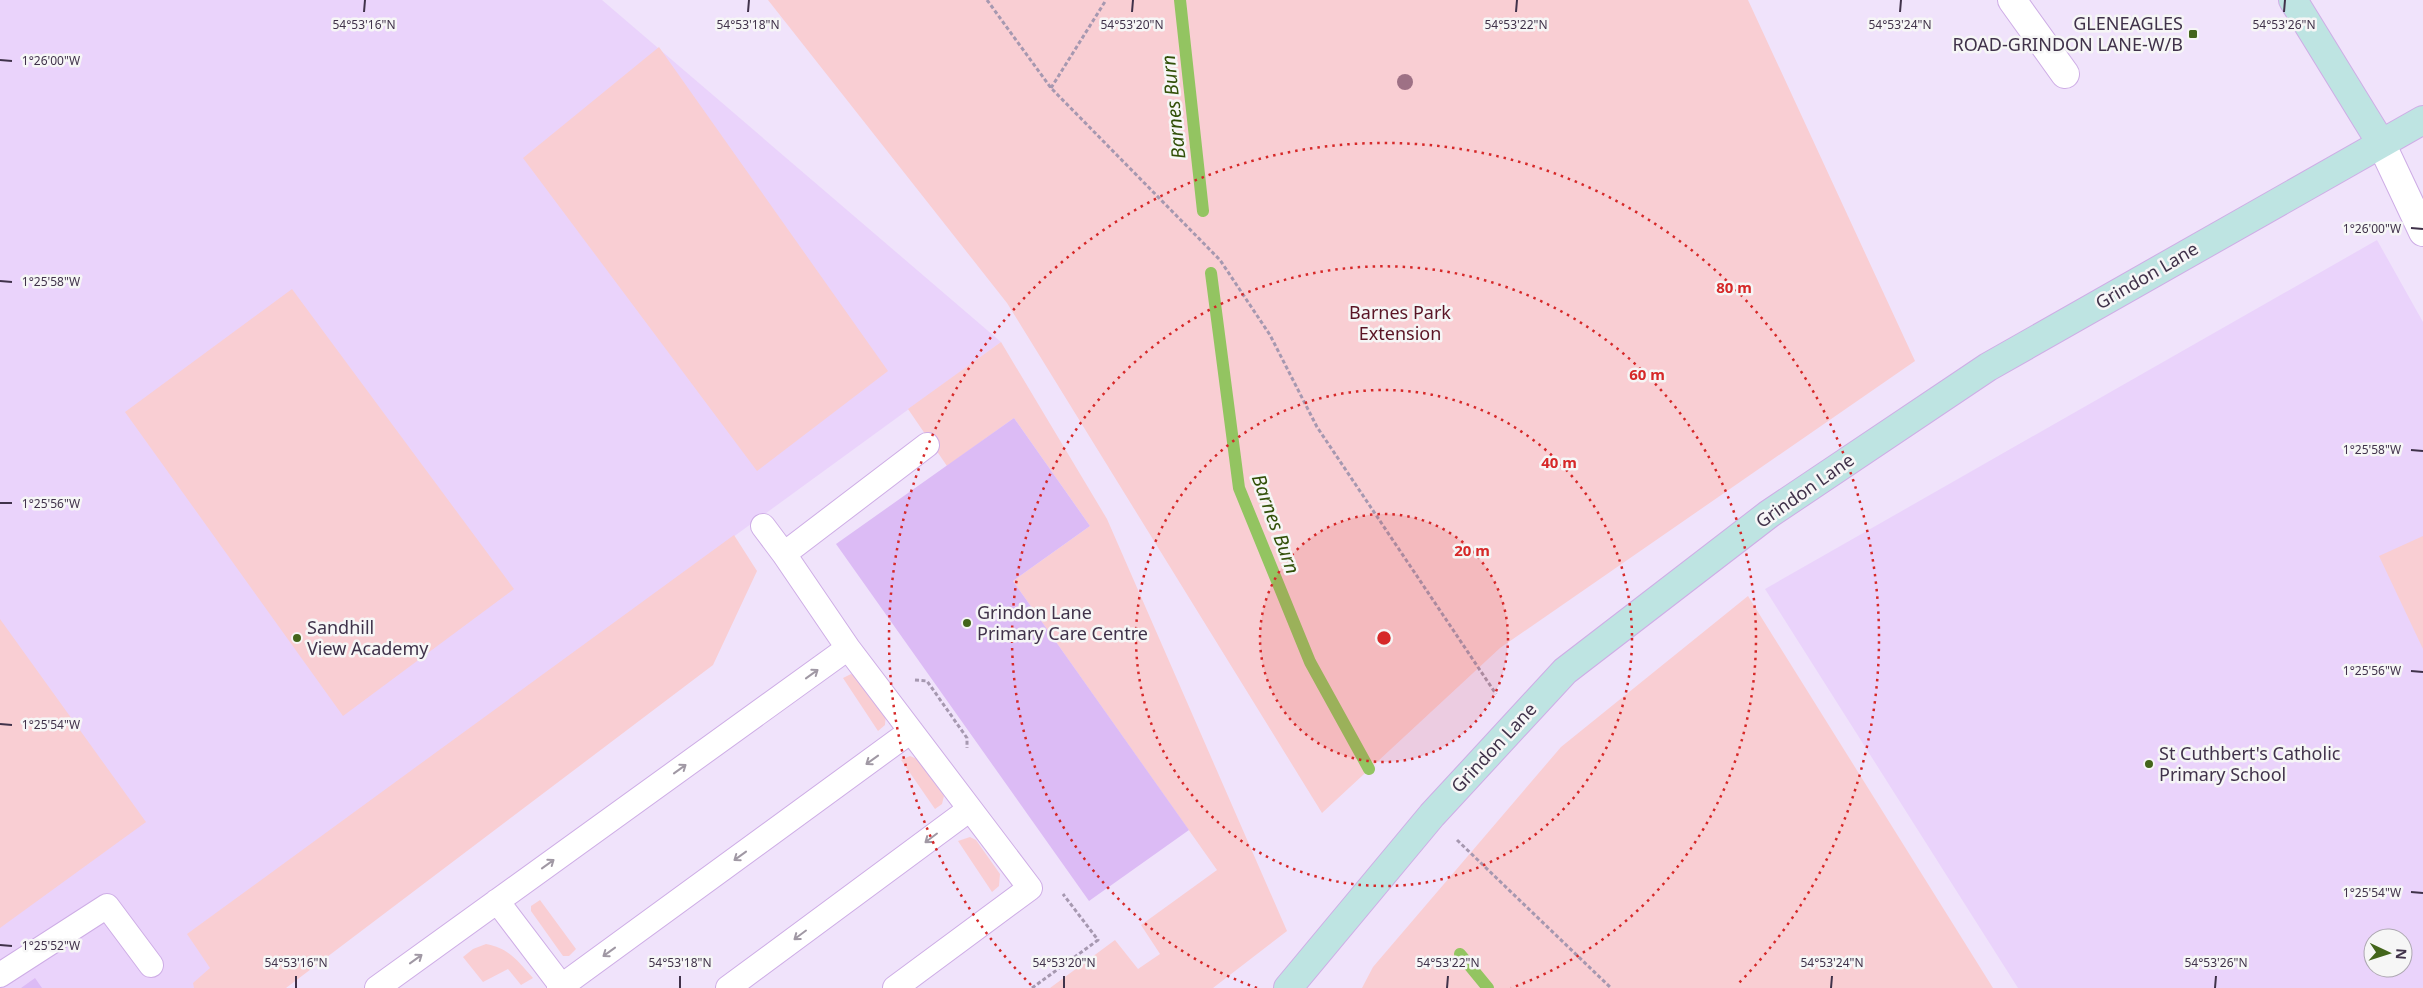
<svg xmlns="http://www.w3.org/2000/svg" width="2423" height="988" font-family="'Noto Sans',sans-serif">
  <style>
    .built { fill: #ead3fb; fill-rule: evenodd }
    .green { fill: #f9ced3 }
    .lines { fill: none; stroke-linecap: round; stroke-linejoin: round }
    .stream { stroke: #93c461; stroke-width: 12 }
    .building { fill: #dcbbf5 }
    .lane-casing { stroke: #ceade6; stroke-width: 26 }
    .street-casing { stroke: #ceade6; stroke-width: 30 }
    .secondary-casing { stroke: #ceade6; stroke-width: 30 }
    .path { stroke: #a698b0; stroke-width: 3; stroke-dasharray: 4 2.5; stroke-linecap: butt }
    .lane { stroke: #fff; stroke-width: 24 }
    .street { stroke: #fff; stroke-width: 28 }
    .secondary { stroke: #bee4e2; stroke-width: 28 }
    .tree { fill: #9e7185 }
    .oneway { stroke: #a098a4 }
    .ticks { fill: none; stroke: #40324a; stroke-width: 2 }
    .ring { fill: none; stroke: #d62828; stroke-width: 2.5; stroke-dasharray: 2.5 5 }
    .poi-dot { fill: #43651b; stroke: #f6f6f6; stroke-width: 2 }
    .labels { text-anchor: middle; stroke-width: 5; stroke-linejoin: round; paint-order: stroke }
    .poi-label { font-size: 18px; fill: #40324a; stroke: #f6f6f6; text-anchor: start }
    .street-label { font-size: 18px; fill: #40324a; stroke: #f6f6f6 }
    .park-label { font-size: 18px; fill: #5a1425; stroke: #f6f6f6 }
    .water-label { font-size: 19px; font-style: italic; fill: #325008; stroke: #f6f6f6 }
    .ticks-label { font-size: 12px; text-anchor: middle; fill: #40324a; stroke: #f6f6f6; stroke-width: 5; stroke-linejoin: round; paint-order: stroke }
    .centre { fill: #d62828; stroke: #f6f6f6; stroke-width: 2.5 }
    .ring-label { font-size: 15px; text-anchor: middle; font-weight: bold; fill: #d62828; stroke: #f6f6f6; stroke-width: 5; stroke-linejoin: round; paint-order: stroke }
  </style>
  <rect width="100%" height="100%" fill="#f0e3fb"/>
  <path class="built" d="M0 0H602L1001 342 188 934 226 988H0Z
    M2377 240 2423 322V988H2018L1765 589ZM2373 938H2403V968H2373Z"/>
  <path class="green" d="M768 0H1748L1915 361 1500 648 1322 813 1007 303Z
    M659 47 888 371 757 471 523 158Z
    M292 289 514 589 343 716 125 412Z
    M1001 342 1107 519 1287 931 1213 988H1050L1115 940 1138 969 1160 954 1141 925 1217 870 1013 581 1090 526 1014 418 947 466 908 409Z
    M734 535 757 571 713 665 286 988H194L193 983 210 968 187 934Z
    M2423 536V649L2379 556Z
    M1748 596 1993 988H1362L1373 967 1561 747Z
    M0 619 146 822 0 928Z
    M851 674 858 677 886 712 885 725 878 731 843 678Z
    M910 756 917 759 944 796 942 804 935 809 901 760Z
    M970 837 976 840 1000 874 999 886 992 892 958 841Z
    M540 900 576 949 569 956H563L531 911V906Z
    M486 944C509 948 518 961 533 978L521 985 508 969 483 982 463 957 473 949Z"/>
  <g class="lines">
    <path class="stream" d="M1180 0 1203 211
      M1211 273 1239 488 1310 662 1369 769
      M1460 954 1488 988"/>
  </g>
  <path class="building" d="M1014 418 1090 526 1013 581 1189 830 1089 901 836 544Z
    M35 978 42 988H21Z"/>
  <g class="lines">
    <g class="lane-casing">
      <path id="lane" d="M763 526 784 554
        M848 648 784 554 927 445
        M497 901 563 988
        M0 975 107 906 151 965
        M377 988 848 648 1030 888 895 988
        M559 988 911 731
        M728 988 970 809"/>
    </g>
    <g class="street-casing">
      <path id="street" d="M2012 0 2065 74
        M2381 143 2423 232"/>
    </g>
    <g class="secondary-casing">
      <path id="secondary" d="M2293 0 2381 143
        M1288 988 1432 815 1565 671 1769 514 1988 367 2423 120"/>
    </g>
    <path class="path" d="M987 0 1051 88 1220 260 1270 335 1317 427 1496 694
      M1051 88 1106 0
      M915 680 927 681 967 738V748
      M1457 840 1611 988
      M1032 988 1098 940 1063 894"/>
    <use href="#lane" class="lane"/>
    <use href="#street" class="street"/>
    <use href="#secondary" class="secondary"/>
  </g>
  <circle class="tree" cx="1405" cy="82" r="8"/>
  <defs><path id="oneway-shaft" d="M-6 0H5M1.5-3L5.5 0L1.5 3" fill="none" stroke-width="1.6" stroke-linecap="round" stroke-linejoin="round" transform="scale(1.25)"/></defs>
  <g class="oneway">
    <use href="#oneway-shaft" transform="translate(812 674) rotate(-36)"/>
    <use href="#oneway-shaft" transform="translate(872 760) rotate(144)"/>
    <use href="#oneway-shaft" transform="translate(680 769) rotate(-36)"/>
    <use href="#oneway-shaft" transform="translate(931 838) rotate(143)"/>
    <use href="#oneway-shaft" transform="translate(740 856) rotate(144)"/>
    <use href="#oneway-shaft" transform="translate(548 864) rotate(-36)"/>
    <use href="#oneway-shaft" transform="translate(800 935) rotate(143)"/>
    <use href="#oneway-shaft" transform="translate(609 952) rotate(144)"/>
    <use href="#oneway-shaft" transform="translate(416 959) rotate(-36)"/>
  </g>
  <path class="ticks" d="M364 12 365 0M748 12 749 0M1132 12 1133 0M1516 12 1517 0M1900 12 1901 0M2284 12 2285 0M0 60 12 61M2411 228 2423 229M0 281 12 282M2411 450 2423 451M0 503H12M2411 671 2423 672M0 724 12 725M2411 892 2423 893M0 945 12 946M296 988V976M680 988V976M1064 988V976M1447 988 1448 976M1831 988 1832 976M2215 988 2216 976"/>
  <circle cx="1384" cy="638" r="124" fill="#d62828" fill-opacity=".12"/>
  <g class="ring">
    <circle cx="1384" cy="638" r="124"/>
    <circle cx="1384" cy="638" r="248"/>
    <path d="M1257 988A372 372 0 1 1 1511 988"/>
    <path d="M1031 985A495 495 0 1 1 1737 985"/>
  </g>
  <g class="poi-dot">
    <rect x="2188" y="29" width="10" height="10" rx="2.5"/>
    <circle cx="967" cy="623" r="5"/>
    <circle cx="297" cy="638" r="5"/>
    <circle cx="2149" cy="764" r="5"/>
  </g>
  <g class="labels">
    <g class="poi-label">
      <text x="2183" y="30" text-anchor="end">GLENEAGLES<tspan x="2183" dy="21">ROAD-GRINDON LANE-W/B</tspan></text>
      <text x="977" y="619">Grindon Lane<tspan x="977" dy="21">Primary Care Centre</tspan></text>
      <text x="307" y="634">Sandhill<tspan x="307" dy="21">View Academy</tspan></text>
      <text x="2159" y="760">St Cuthbert's Catholic<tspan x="2159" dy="21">Primary School</tspan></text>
    </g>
    <g class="street-label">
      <text transform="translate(2147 276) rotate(-30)" y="6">Grindon Lane</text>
      <text transform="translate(1805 491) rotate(-35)" y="6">Grindon Lane</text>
      <text transform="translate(1494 748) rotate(-47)" y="6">Grindon Lane</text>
    </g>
    <g class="park-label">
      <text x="1400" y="319">Barnes Park<tspan x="1400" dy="21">Extension</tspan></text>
    </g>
    <g class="water-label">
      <text transform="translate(1173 107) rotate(-96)" y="7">Barnes Burn</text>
      <text transform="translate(1276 524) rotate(70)" y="7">Barnes Burn</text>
    </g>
  </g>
  <g class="ticks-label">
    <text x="364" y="29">54°53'16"N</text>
    <text x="748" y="29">54°53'18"N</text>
    <text x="1132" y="29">54°53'20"N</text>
    <text x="1516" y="29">54°53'22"N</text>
    <text x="1900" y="29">54°53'24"N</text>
    <text x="2284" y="29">54°53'26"N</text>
    <text x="51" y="65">1°26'00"W</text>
    <text x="2372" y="233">1°26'00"W</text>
    <text x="51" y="286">1°25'58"W</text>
    <text x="2372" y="454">1°25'58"W</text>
    <text x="51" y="508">1°25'56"W</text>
    <text x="2372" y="675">1°25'56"W</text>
    <text x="51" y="729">1°25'54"W</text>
    <text x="2372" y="897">1°25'54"W</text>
    <text x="51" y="950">1°25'52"W</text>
    <text x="296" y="967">54°53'16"N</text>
    <text x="680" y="967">54°53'18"N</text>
    <text x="1064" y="967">54°53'20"N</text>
    <text x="1448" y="967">54°53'22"N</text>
    <text x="1832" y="967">54°53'24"N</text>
    <text x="2216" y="967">54°53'26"N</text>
  </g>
  <circle cx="1384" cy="638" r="8" class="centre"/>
  <g class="ring-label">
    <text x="1734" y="293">80 m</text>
    <text x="1647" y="380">60 m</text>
    <text x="1559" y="468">40 m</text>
    <text x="1472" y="556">20 m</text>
  </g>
  <g transform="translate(2388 953) rotate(94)"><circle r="24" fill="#f6f6f6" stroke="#ada8b1"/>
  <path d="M0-4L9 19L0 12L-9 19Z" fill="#43651b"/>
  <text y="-8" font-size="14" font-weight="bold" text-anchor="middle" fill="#40324a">N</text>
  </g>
</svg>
